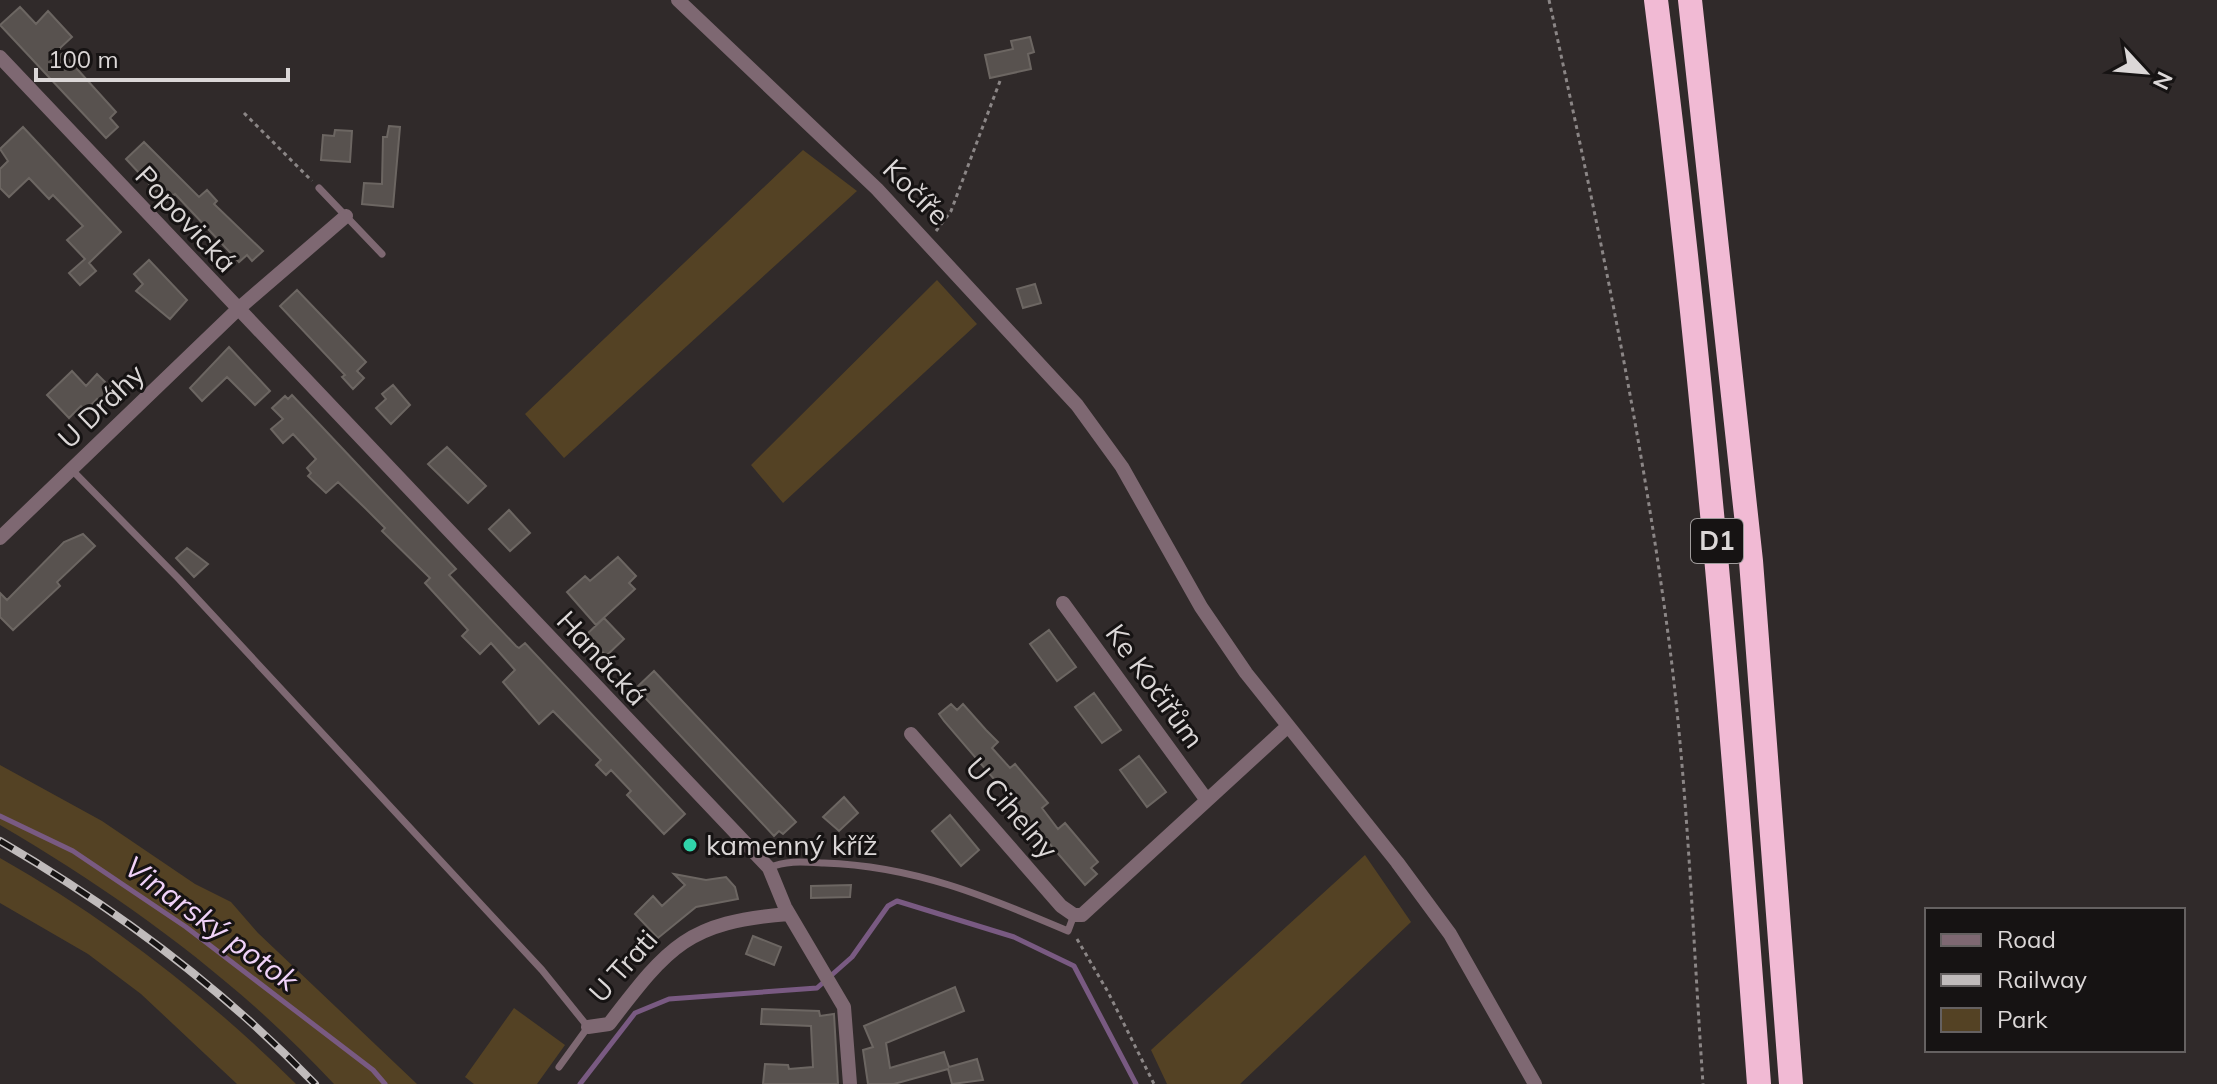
<svg xmlns="http://www.w3.org/2000/svg" width="2217" height="1084" font-family="Mulish,sans-serif">
  <style>
    .green { fill: #544224 }
    .lines { fill: none; stroke-linecap: round; stroke-linejoin: round }
    .stream { stroke: #795a82; stroke-width: 5 }
    .building { fill: #58524f; stroke: #6c6662; stroke-width: 2 }
    .path { stroke: #8b8686; stroke-width: 3; stroke-dasharray: 4 4; stroke-linecap: butt }
    .lane { stroke: #7e6872; stroke-width: 7 }
    .street { stroke: #7e6872; stroke-width: 14 }
    .highway { stroke: #f1bad4; stroke-width: 24 }
    .rail-casing { stroke: #c0bbbb; stroke-width: 8 }
    .rail { stroke: #161313; stroke-width: 5; stroke-dasharray: 15; stroke-linecap: butt }
    .poi-dot { fill: #30d4aa; stroke: #161313; stroke-width: 3 }
    .labels { text-anchor: middle; stroke-width: 6; stroke-linejoin: round; paint-order: stroke }
    .shield { fill: #161313; stroke: #a09c9c; stroke-width: 2 }
    .shield-label { font-size: 26px; font-weight: bold; fill: #dbd7d7 }
    .street-label { font-size: 28px; fill: #dbd7d7; stroke: #161313 }
    .poi-label { font-size: 28px; fill: #dbd7d7; stroke: #161313; text-anchor: start }
    .water-label { font-size: 30px; font-style: italic; fill: #f0d2f9; stroke: #161313 }
  </style>
  <rect width="100%" height="100%" fill="#302a2a"/>
  <path class="green" d="M803 150 857 191 564 458 525 414Z
    M937 280 977 324 783 503 751 465Z
    M0 765 102 821 195 884 231 902 258 933 417 1084H334C237 980 123 897 0 825Z
    M1365 855 1411 922 1240 1084H1167L1151 1050Z
    M0 858C109 920 207 996 296 1084H237L141 994 88 954 0 903Z
    M514 1008 565 1045 537 1084H474L465 1077Z"/>
  <g class="lines">
    <path class="stream" d="M0 816 73 851 186 927 373 1070 385 1084
      M580 1084 635 1013 669 999 817 988 852 957 888 906 897 901 1014 937 1074 966 1136 1084"/>
  </g>
  <path class="building" d="M20 7 36 24 48 11 72 37 59 49 116 112 110 118 118 127 106 138 0 25Z
    M1030 37 1034 52 1028 54 1031 69 990 78 985 55 1013 49 1011 41Z
    M389 126 400 127 393 207 362 204 364 183 382 184 383 137H387Z
    M23 127 121 232 89 263 96 271 80 285 69 273 85 259 67 240 83 226 53 195 49 199 29 178 9 197 0 188V169L8 161 0 149Z
    M335 130 352 131 350 162 321 160 323 135 334 136Z
    M144 142 199 197 207 190 217 201 214 204 263 251 252 261 247 255 239 262 175 194 166 202 126 159Z
    M149 260 187 300 170 319 136 291 143 284 134 274Z
    M1035 284 1041 303 1023 308 1017 289Z
    M297 290 366 362 357 371 364 378 353 389 342 377 345 375 280 306Z
    M229 347 270 391 255 405 227 377 202 401 190 388Z
    M72 371 86 386 97 374 115 392 102 404 97 399 85 411 81 406 69 418 47 395Z
    M393 385 410 405 391 424 376 408 386 399 382 394Z
    M292 395 456 569 449 575 516 646 519 648 525 643 685 814 664 834 627 795 631 791 611 770 606 775 596 765 601 760 553 711 539 724 503 682 515 670 491 643 480 654 462 636 468 630 425 583 430 578 382 531 385 528 364 507 338 482 326 493 308 476 311 473 307 468 316 459 293 434 283 443 271 429 283 419 272 408 285 396 288 399Z
    M447 447 486 486 468 503 428 464Z
    M509 510 530 533 510 551 489 529Z
    M83 534 95 546 57 582 60 586 13 630 0 617V593L7 600 64 542Z
    M187 548 208 564 194 577 176 558Z
    M618 557 636 576 629 583 635 589 596 625 567 592 585 576 590 581Z
    M604 618 624 639 606 656 587 634Z
    M1049 630 1076 667 1057 681 1030 644Z
    M654 671 796 822 783 834 779 831 774 836 636 688Z
    M1094 693 1121 730 1102 743 1075 707Z
    M951 704 957 710 963 704 986 730 998 742 992 748 1010 768 1015 764 1048 803 1042 808 1058 829 1065 823 1098 862 1091 868 1097 874 1085 885 944 721 939 714Z
    M1139 756 1166 792 1147 807 1120 770Z
    M844 797 858 813 839 831 823 817Z
    M950 815 979 850 961 866 932 831Z
    M674 874 706 880 726 877 735 887 738 899 696 907 658 938 635 914 653 896 662 906 685 885Z
    M851 885 850 897 811 898V886Z
    M753 936 781 947 774 965 746 954Z
    M955 987 964 1011 886 1043 890 1068 944 1052 949 1067 977 1059 983 1080 952 1084 948 1069 894 1084H868L863 1050 873 1047 864 1026Z
    M762 1009 819 1011 820 1016 834 1014 838 1084H763L765 1064 788 1065 789 1069 813 1067 811 1026 761 1024Z"/>
  <g class="lines">
    <path class="path" d="M1549 0C1596 215 1642 431 1670 649 1688 793 1693 939 1703 1084
      M244 113 312 181
      M936 231 951 211 1000 81
      M1077 939 1108 992 1154 1084"/>
    <path class="lane" d="M319 188 382 254
      M72 470 179 579 542 970 588 1027 559 1067
      M769 868C786 860 805 862 824 863 914 866 986 896 1068 931L1074 915"/>
    <path class="street" d="M678 0 877 189 1077 405 1122 467 1201 607 1246 673 1397 862 1450 934 1535 1084
      M0 57 769 868 785 907 844 1007 850 1084
      M0 538 237 310 346 216
      M1063 603 1206 799
      M911 734 1061 906 1074 915H1082L1288 726
      M588 1027 609 1024C669 946 687 922 789 914"/>
    <path class="highway" d="M1656 0C1702 361 1732 722 1759 1084
      M1690 0 1751 561 1791 1084"/>
    <g class="rail-casing">
      <path id="rail" d="M0 841C115 908 222 988 315 1084"/>
    </g>
    <use href="#rail" class="rail"/>
  </g>
  <circle class="poi-dot" cx="690" cy="845" r="8"/>
  <g class="labels">
    <rect class="shield" x="1691" y="519" width="52" height="44" rx="6"/>
    <g class="shield-label">
      <text x="1717" y="550">D1</text>
    </g>
    <g class="street-label">
      <text transform="translate(916 192) rotate(45)" y="10">Kočíře</text>
      <text transform="translate(186 219) rotate(47)" y="10">Popovická</text>
      <text transform="translate(101 406) rotate(-44)" y="10">U Dráhy</text>
      <text transform="translate(602 658) rotate(47)" y="10">Hanácká</text>
      <text transform="translate(1155 686) rotate(54)" y="10">Ke Kočiřům</text>
      <text transform="translate(1012 808) rotate(49)" y="10">U Cihelny</text>
      <text transform="translate(623 966) rotate(-48)" y="10">U Trati</text>
    </g>
    <g class="poi-label">
      <text x="706" y="855">kamenný kříž</text>
    </g>
    <g class="water-label">
      <text transform="translate(211 924) rotate(36)" y="10">Vinarský potok</text>
    </g>
  </g>
  <rect x="1925" y="908" width="260" height="144" fill="#161313" stroke="#656161" stroke-width="2"/>
  <rect x="1941" y="934" width="40" height="12" fill="#7e6872" stroke="#656161" stroke-width="2"/>
  <text x="1997" y="948" font-size="24" fill="#dbd7d7">Road</text>
  <rect x="1941" y="974" width="40" height="12" fill="#c0bbbb" stroke="#656161" stroke-width="2"/>
  <text x="1997" y="988" font-size="24" fill="#dbd7d7">Railway</text>
  <rect x="1941" y="1008" width="40" height="24" fill="#544224" stroke="#656161" stroke-width="2"/>
  <text x="1997" y="1028" font-size="24" fill="#dbd7d7">Park</text>
  <g transform="translate(2145 72) rotate(116)" stroke="#161313" stroke-width="6" paint-order="stroke">
  <path d="M0-6L14 30L0 20L-14 30Z" fill="#dbd7d7"/>
  <text y="-12" font-size="22" font-weight="bold" text-anchor="middle" fill="#dbd7d7">N</text>
  </g>
  <path d="M36 68v12h252v-12" fill="none" stroke="#dbd7d7" stroke-width="4"/>
  <text x="48" y="68" font-size="24" fill="#dbd7d7" stroke="#161313" stroke-width="6" paint-order="stroke">100 m</text>
</svg>
